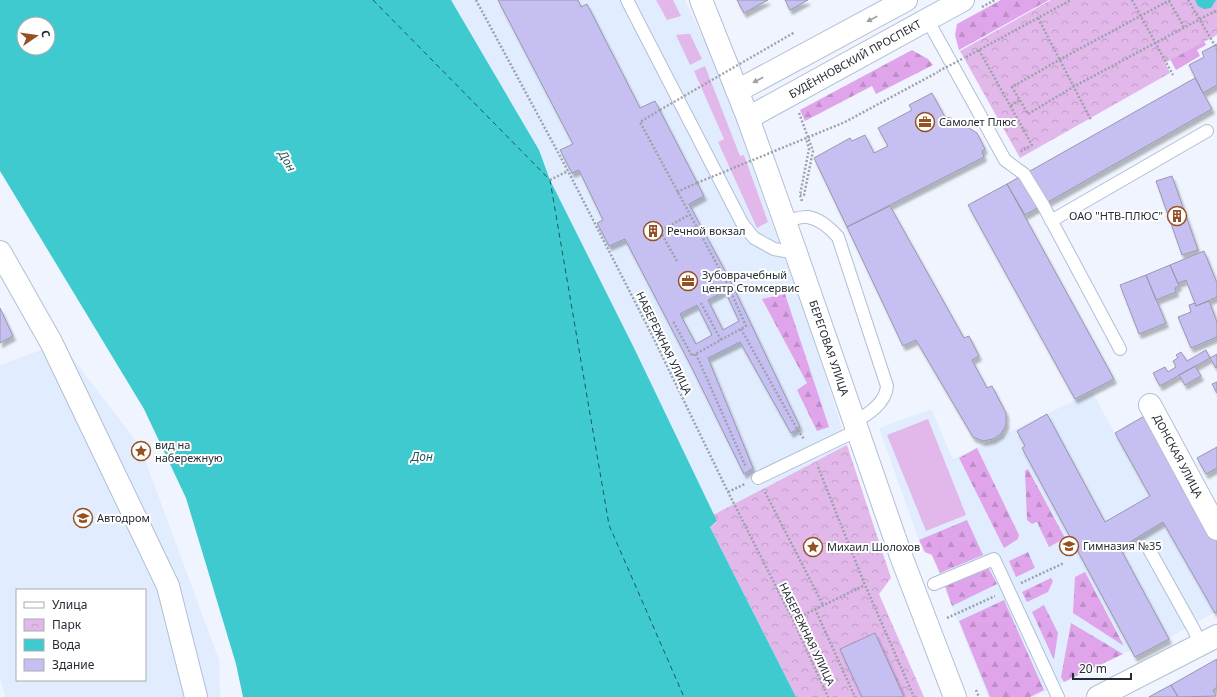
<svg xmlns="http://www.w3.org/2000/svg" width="1217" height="697" font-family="'Noto Sans',sans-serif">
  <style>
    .built { fill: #e1edfe; fill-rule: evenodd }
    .grass { fill: #e2b8ea }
    .forest { fill: url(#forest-firs) }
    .park { fill: url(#park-crowns) }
    .water { fill: #3ecacf; fill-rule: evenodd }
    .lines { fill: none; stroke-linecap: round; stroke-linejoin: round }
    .ferry { stroke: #1f585a; stroke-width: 1; stroke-dasharray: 5 4; stroke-linecap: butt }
    .building { fill: #c6c0f2; stroke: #9997ae; fill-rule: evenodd; filter: url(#shadow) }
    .service-casing { stroke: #b1bfd5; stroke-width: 14 }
    .minor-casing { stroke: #b1bfd5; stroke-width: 24 }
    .tertiary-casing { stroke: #b1bfd5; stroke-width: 24 }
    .secondary-casing { stroke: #b1bfd5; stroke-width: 24 }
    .path { stroke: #9ca1aa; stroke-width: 2.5; stroke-dasharray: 2 2; stroke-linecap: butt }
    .service { stroke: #fff; stroke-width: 12 }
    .minor { stroke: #fff; stroke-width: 22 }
    .tertiary { stroke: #fff; stroke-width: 22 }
    .secondary { stroke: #fff; stroke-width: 22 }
    .path-bridge { stroke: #9ca1aa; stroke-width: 2.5; stroke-dasharray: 2 2; stroke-linecap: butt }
    .oneway { fill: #9da0a4 }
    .labels { text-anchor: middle; stroke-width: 4; stroke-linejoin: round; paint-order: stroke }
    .street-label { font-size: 11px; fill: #262c34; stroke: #fff }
    .poi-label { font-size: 11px; fill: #262c34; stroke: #fff; text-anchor: start }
    .water-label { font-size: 12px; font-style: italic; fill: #1f585a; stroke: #fff }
  </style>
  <defs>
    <pattern id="forest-firs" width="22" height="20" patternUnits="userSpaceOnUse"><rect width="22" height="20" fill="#dfa4ea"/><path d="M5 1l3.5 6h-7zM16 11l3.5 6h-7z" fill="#bf8dc9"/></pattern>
    <pattern id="park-crowns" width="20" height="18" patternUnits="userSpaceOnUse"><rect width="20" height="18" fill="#e2b8ea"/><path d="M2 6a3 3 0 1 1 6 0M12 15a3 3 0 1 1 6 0" fill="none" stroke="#c29ec9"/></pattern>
    <filter id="shadow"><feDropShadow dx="2.5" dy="4.5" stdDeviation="1" flood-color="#0004"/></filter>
  </defs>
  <rect width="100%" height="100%" fill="#eff4fe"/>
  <path class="built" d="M451 0H685L715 64 737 120 771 221 797 286 847 445 713 515 635 350 550 180 539 150Z
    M60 342 140 446 219 660 220 697H5L0 677V365L44 349ZM17 590H145V680H17Z
    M1092 392 1115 433 1146 415 1217 540V611L1135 657 1131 650 1033 697H988L931 554 923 552 879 428 931 409 953 459Z"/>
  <path class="grass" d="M656 0H673L681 16 667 20Z
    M686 34H690L702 59 690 65 676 35Z
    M705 66 740 156 744 155 768 222 757 228 718 142 724 139 694 71Z
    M928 419 966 515 926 531 887 435Z"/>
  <path class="forest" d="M1001 0H1049L959 50 955 35 957 24Z
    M1197 28 1206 45 1197 50 1200 56 1176 70 1163 46Z
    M912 50 928 59 933 65 876 94 872 86 805 121 800 110Z
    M785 294 829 427 817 431 797 390 807 383 762 299Z
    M977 448 1019 535 1018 539 1004 548 959 458Z
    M1028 469 1065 538 1049 547 1037 522 1032 524 1027 520 1025 471Z
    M967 520 983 555 940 573 932 555 925 552 919 540Z
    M1028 552 1035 568 1016 577 1009 561Z
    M988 567 997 584 952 606 945 586Z
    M1085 572 1124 646 1073 613 1075 577Z
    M1051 578 1053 581 1048 592 1027 602 1022 592Z
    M1004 600 1044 690 1030 697H990L959 621Z
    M1044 605 1058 633 1054 660 1032 612Z
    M1071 623 1123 654 1064 682 1061 677Z"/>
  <path class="park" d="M1051 0H1217V35L1165 63 1170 73 1020 158 960 51Z
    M847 445 891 578 879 594 924 697H796L710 527 717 522 713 515Z"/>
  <path class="water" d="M0 0H451L539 150 550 180 635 350 717 521 710 527 796 697H243L236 664 186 498 144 409 0 171ZM24 24H48V48H24Z
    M1195 0H1216L1211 8 1204 9 1198 6Z"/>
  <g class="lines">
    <path class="ferry" d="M373 0 550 180 609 525 684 697"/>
  </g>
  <path class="building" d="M498 0H578L581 7 587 4 640 108 655 101 704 196 689 204 730 280 800 427 791 433 740 342 708 358 753 468 744 474 691 366 625 239 609 246 597 223 603 220 579 170 572 173 560 150 573 144ZM725 291 739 321 723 330 708 300ZM697 305 712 335 696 344 680 314Z
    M737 0H768L744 13Z
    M785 0H808L790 10Z
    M1217 44V85L1203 93 1189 65 1204 57 1202 52Z
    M1195 78 1212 109 1025 215 1007 184Z
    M932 93 945 117 955 119 977 133 985 149 982 151 984 157 847 227 814 158 850 138 852 141 865 135 874 153 888 146 878 128 912 110 909 105Z
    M1172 176 1198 250 1182 255 1156 181Z
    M1007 184 1114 379 1075 399 968 205Z
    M890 206 964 338 969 336 979 356 972 360 987 388 992 386 1006 413V425L1001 434 993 439 983 441 973 437 916 340 903 346 847 227Z
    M1204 251 1217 283V297L1196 306 1186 280 1178 283 1170 265Z
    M1170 265 1179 286 1175 288 1176 292 1156 300 1146 275Z
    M1146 275 1166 323 1139 334 1120 285Z
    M1209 301 1217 322V337L1191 348 1178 317 1191 312 1189 305 1195 303 1196 306Z
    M0 308 13 336 0 343Z
    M1206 350 1210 358 1160 386 1153 373 1165 367 1168 372 1176 367 1173 361 1178 358 1176 355 1181 352 1187 361Z
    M1217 354V367L1216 368 1210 358Z
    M1195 366 1201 376 1185 385 1179 375Z
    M1217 382V393L1212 384Z
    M1047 414 1105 522 1150 496 1115 433 1146 415 1217 540V611L1215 613 1163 522 1120 548 1169 639 1135 657 1022 448 1025 446 1017 431Z
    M1217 447V468L1206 474 1197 458Z
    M875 633 904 697H862L840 649Z
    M1217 659V687L1213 690 1216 696 1178 697 1171 685Z
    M1171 685 1178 697H1149L1156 693Z"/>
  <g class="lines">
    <g class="service-casing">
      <path id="service" d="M627 0 742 223 754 238 774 249 796 253
        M927 19 1005 160 1024 174 1043 205 1120 349
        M785 221C792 220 801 216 808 217 819 219 830 228 838 237L887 386C886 403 868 414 855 422
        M1051 221 1207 131
        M758 478 858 430
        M1150 551 1194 630 1200 644
        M934 584 994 559 1058 697"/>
    </g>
    <g class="minor-casing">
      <path id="minor" d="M0 252 51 342 168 586 196 697
        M1150 405 1217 529"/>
    </g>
    <g class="tertiary-casing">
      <path id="tertiary" d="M748 118 796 253 901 556 955 697
        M1098 697 1217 636"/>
    </g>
    <g class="secondary-casing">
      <path id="secondary" d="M701 0 748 118 963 0
        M737 91 906 0"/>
    </g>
    <path class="path" d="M476 0 568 171 653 337 728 492 793 620 828 697
      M1132 0 1173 75
      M1170 0 1059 60 1012 87 1028 114 1073 87 1217 10
      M1188 0 1217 49
      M1169 1 1184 27
      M982 7 995 0
      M1038 18 1091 120
      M979 50 1032 145 1020 152
      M966 57 1071 0
      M1011 106 1019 100
      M660 110 640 122 727 283 746 326 692 356 673 321
      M799 113 813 151 804 195H800
      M845 122 938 72
      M550 180 568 171
      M677 192 697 183
      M802 201 800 195 809 149 806 138
      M677 261 660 231 689 215
      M701 303 721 340
      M741 329 797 429 804 439
      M696 354 746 467
      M818 467 865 585 914 697
      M728 492 745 484
      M765 492 823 605
      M1021 583 1064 563
      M815 609 855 697
      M947 618 995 596
      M793 620 865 585
      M976 690 979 697"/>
    <use href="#service" class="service"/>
    <use href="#minor" class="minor"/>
    <use href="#tertiary" class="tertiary"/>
    <use href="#secondary" class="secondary"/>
    <path class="path-bridge" d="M939 71 962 59
      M660 110 795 32
      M697 183 845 122"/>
  </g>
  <defs><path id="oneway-solid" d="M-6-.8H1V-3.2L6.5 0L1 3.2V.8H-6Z"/></defs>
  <g class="oneway">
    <use href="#oneway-solid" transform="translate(872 19) rotate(152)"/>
    <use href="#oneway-solid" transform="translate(758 80) rotate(152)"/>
  </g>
  <defs>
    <g id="office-ring" transform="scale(1)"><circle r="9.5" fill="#fff" stroke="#955122" stroke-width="1.5"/><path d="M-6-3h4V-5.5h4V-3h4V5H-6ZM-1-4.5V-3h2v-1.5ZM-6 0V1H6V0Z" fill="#955122"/></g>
    <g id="building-ring" transform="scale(1)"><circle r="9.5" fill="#fff" stroke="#955122" stroke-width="1.5"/><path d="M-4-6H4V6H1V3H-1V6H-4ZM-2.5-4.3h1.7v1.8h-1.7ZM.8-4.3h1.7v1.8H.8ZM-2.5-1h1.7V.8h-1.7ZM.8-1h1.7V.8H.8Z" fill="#955122"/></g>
    <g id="sight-ring" transform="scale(1)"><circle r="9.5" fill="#fff" stroke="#955122" stroke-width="1.5"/><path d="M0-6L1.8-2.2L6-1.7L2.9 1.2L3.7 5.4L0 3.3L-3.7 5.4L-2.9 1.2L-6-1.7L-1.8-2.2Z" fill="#955122"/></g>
    <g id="school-ring" transform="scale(1)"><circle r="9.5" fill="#fff" stroke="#955122" stroke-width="1.5"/><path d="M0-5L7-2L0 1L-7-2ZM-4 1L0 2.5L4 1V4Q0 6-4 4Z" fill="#955122"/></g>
  </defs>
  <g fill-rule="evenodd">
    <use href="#office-ring" x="925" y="122"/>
    <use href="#building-ring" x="1177" y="216"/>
    <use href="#building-ring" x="653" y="231"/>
    <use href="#office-ring" x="688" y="281"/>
    <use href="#sight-ring" x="141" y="451"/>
    <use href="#school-ring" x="83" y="518"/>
    <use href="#school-ring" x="1069" y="546"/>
    <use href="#sight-ring" x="813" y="547"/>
  </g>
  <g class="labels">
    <g class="street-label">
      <text transform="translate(855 59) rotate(-29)" y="4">БУДЁННОВСКИЙ ПРОСПЕКТ</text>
      <text transform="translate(664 343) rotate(64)" y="4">НАБЕРЕЖНАЯ УЛИЦА</text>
      <text transform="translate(829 348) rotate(71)" y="4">БЕРЕГОВАЯ УЛИЦА</text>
      <text transform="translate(1178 456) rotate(62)" y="4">ДОНСКАЯ УЛИЦА</text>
      <text transform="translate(807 634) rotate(64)" y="4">НАБЕРЕЖНАЯ УЛИЦА</text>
    </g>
    <g class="poi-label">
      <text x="939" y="126">Самолет Плюс</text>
      <text x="1163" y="220" text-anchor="end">ОАО "НТВ-ПЛЮС"</text>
      <text x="667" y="235">Речной вокзал</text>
      <text x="702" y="279">Зубоврачебный<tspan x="702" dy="13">центр Стомсервис</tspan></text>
      <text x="155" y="449">вид на<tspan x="155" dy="13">набережную</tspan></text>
      <text x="97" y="522">Автодром</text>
      <text x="1083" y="550">Гимназия №35</text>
      <text x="827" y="551">Михаил Шолохов</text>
    </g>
    <g class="water-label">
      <text transform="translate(287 161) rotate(60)" y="4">Дон</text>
      <text x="422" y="461">Дон</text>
    </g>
  </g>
  <rect x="16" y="589" width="130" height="92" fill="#ffffff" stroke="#a8abae"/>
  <rect x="24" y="602" width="20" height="6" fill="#ffffff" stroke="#a8abae"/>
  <text x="52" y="609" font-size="12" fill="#262c34">Улица</text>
  <rect x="24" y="619" width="20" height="12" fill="url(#park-crowns)" stroke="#a8abae"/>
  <text x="52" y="629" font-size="12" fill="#262c34">Парк</text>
  <rect x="24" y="639" width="20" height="12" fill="#3ecacf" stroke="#a8abae"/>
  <text x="52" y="649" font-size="12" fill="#262c34">Вода</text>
  <rect x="24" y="659" width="20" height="12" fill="#c6c0f2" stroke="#a8abae"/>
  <text x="52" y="669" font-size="12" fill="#262c34">Здание</text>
  <g transform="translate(36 36) rotate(77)"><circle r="19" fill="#ffffff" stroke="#a8abae"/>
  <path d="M0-3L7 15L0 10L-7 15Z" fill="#955122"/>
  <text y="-6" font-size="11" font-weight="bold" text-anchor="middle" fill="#262c34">С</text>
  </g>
  <path d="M1073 673v6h58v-6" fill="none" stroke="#262c34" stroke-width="2"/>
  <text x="1079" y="673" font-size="12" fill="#262c34" stroke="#ffffff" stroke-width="3" paint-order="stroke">20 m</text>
</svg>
